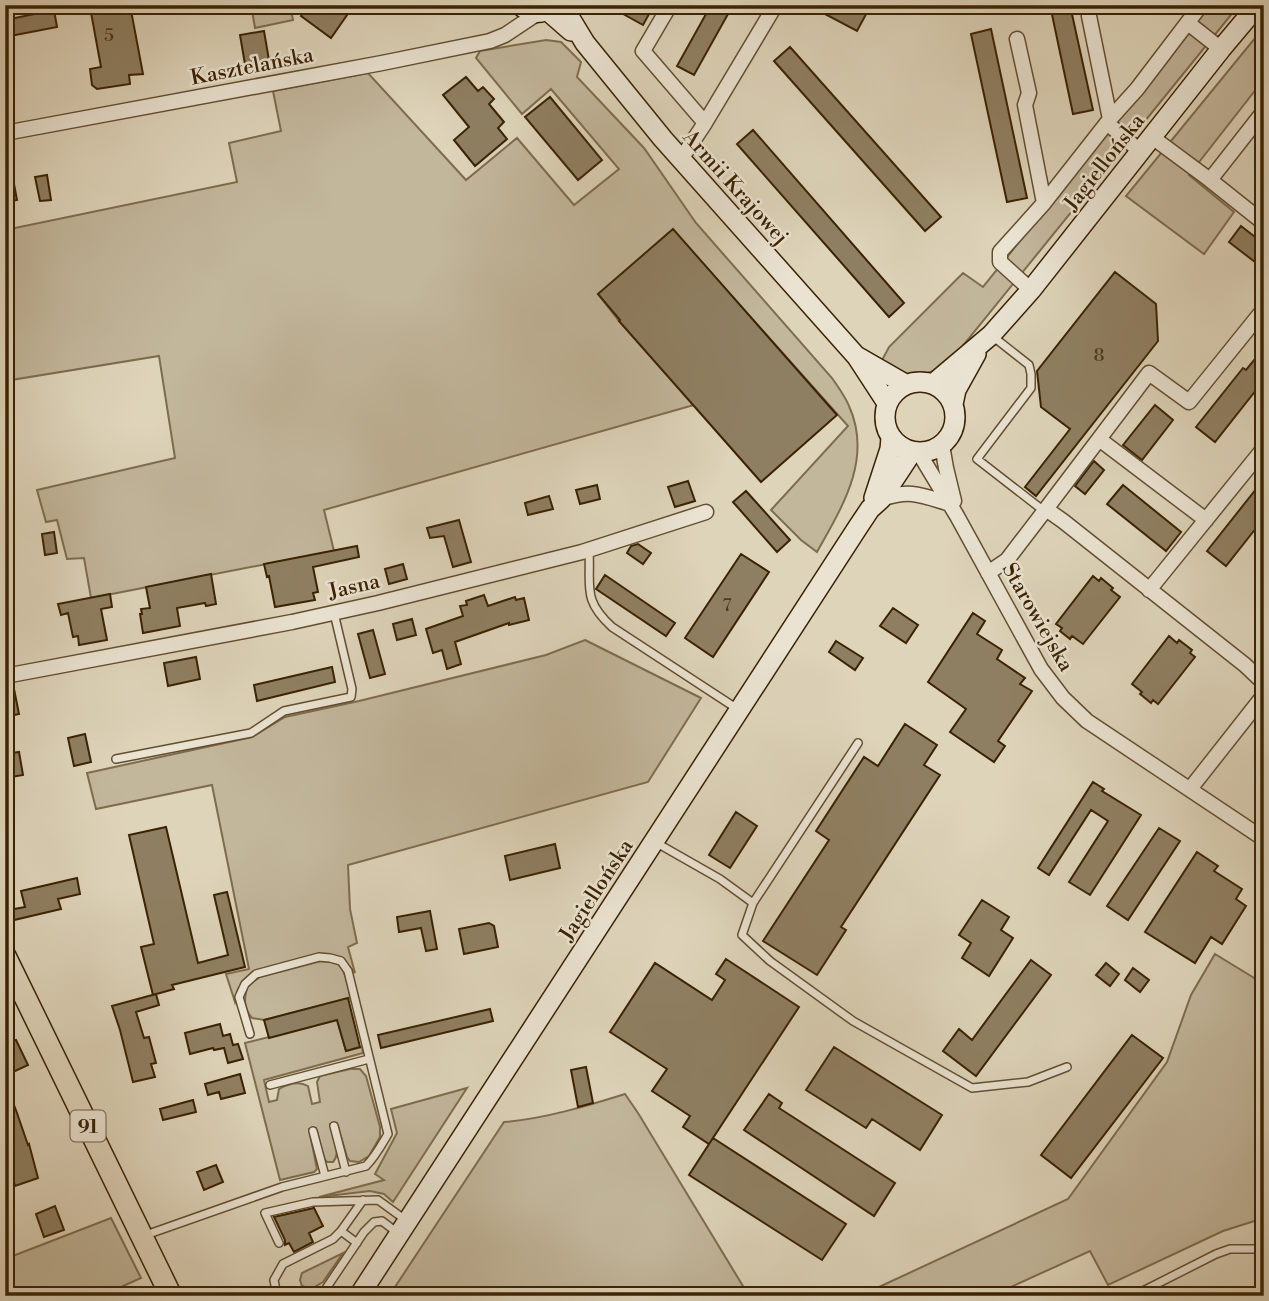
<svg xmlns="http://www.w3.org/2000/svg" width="1269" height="1301" font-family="'Libre Bodoni',serif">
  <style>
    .green { fill: #c2b69b; stroke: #7e6c4e; stroke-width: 2 }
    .building { fill: #8f7f62; stroke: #3a2202; stroke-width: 2 }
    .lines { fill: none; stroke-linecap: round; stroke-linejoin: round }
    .lane-casing { stroke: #634e30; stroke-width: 10 }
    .street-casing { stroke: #634e30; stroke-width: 17 }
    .secondary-casing { stroke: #3a2202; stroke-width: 22 }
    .primary-casing { stroke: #3a2202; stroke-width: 24 }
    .lane { stroke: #eae3d2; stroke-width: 7 }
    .street { stroke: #eae3d2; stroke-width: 14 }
    .secondary { stroke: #eae3d2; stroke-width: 19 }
    .primary { stroke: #ded4ba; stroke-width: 21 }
    .labels { text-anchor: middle; stroke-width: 5; stroke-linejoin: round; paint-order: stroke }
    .number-label { font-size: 18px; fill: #4f391a }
    .shield { fill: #eae3d2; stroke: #6f5c40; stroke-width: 2 }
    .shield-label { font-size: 19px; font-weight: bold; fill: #3a2202 }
    .street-label { font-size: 21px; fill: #3a2202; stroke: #eae3d2 }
  </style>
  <rect width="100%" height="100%" fill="#ded4ba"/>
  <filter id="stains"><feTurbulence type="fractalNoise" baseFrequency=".00286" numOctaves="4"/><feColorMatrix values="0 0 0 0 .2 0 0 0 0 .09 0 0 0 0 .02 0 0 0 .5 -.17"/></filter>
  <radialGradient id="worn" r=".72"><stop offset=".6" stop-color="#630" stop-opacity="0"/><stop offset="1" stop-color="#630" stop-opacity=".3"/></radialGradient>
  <path class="green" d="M251 5H290L293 20 255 28Z
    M1210 5H1239L953 358 942 369 927 373 904 374 881 362 889 347 963 273 983 287Z
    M1264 27V79L1189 175 1234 212 1204 254 1126 196Z
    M546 40 561 42 581 62 577 77 644 148 696 223 832 378C838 387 845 396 849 406 873 459 842 507 817 552L801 540 771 510 848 426 673 230 598 294 619 321 694 405 324 510 334 551 91 598 84 558 67 559 57 520 46 522 37 490 175 458 159 356 5 381V230L237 182 229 143 281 131 273 91 368 73 466 180 517 138 574 205 619 169 551 89 522 114 476 58 480 51Z
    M585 640 701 698 648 782 348 865 350 909 357 943 348 947 355 973C346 962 340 955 326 954L253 972 238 989 235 1002 226 974 249 969 212 785 96 809 87 773 252 737 285 717 359 701 546 655Z
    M1215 954 1264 984V1218L1223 1231 1108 1285 1090 1251 991 1296H851L879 1287 1068 1199 1167 1062 1191 995Z
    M321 961C327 961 334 961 339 965 345 970 350 991 350 998L264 1020 252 1018C243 1008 244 997 248 985L260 977Z
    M337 1020 346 1051 362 1047 363 1053 264 1080 269 1102 277 1100 279 1089C288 1084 299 1081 308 1086L312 1104 320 1102 317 1082 320 1076 350 1069H360L366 1076 380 1127V1137L369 1156 359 1162 350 1161 347 1157 337 1123 330 1124C332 1136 342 1152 333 1162H327L324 1158 316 1128 309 1129 317 1169 314 1172 280 1180 245 1043Z
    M467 1088 393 1202 384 1194 370 1191 319 1197 384 1180 375 1174 397 1133 391 1109Z
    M625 1094 638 1113 749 1296H389L504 1122C543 1119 587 1106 625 1094Z
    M111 1218 141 1278 101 1296H5V1259Z
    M343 1253 323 1282 311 1289 302 1286 300 1280 302 1273Z"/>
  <path class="building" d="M100 5H130L143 74 129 75 130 84 97 89 92 85 90 69 101 67 90 7Z
    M308 5H354L331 38 301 16Z
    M607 5H654L643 25Z
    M711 5H733L694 75 677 66Z
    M808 5H871L857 31Z
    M1050 5H1070L1093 110 1073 114Z
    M54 10 57 27 5 37V20Z
    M991 29 1027 198 1007 202 971 34Z
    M264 31 270 66 246 70 240 35Z
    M790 47 941 217 925 231 774 61Z
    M466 77 478 91 483 87 494 99 489 104 504 122 498 128 507 139 475 166 454 140 469 127 443 95Z
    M550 97 602 160 578 180 525 117Z
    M753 130 904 303 889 317 737 144Z
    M5 168H11L17 200 5 202Z
    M47 175 51 200 40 201 35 177Z
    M1241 226 1264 244V269L1229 242Z
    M673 229 837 415 761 482 619 321 620 320 598 294Z
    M1115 272 1156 304 1158 341 1036 496 1025 487 1070 429 1041 407 1037 371Z
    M1264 348V380L1215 442 1196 427 1243 368 1246 370Z
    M1155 405 1173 420 1142 460 1123 445Z
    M1094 461 1104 470 1085 494 1075 486Z
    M1264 479V518L1226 566 1207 551Z
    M688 481 695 501 675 507 668 487Z
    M597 485 600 499 580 504 576 490Z
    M1123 485 1181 532 1166 551 1107 504Z
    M746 491 790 540 777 552 733 502Z
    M549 496 553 509 528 515 525 503Z
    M459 520 471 562 453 567 444 536 430 538 427 528Z
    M54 532 57 553 45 555 42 534Z
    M638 544 651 553 643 564 627 553 631 546Z
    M357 546 359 557 313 567 318 592 313 593 315 600 275 607 269 576 267 577 264 564Z
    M741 554 769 572 713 657 685 638Z
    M403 564 407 579 389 584 385 569Z
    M211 574 216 604 206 606 205 603 177 608 180 626 143 633 140 614H142L141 609 150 608 146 587Z
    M605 575 675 623 666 636 596 589Z
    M1093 576 1099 581 1101 578 1113 588 1111 590 1120 597 1083 644 1072 636 1070 639 1060 631 1062 628 1056 624Z
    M110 594 112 607 101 609 107 640 79 645 78 636 73 637 68 613 61 615 58 604Z
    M484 595 488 606 515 597 516 600 524 598 529 620 509 625V623L455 642 461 664 447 669 442 650 433 653 426 629 463 616 460 606 467 605 466 601Z
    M893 608 918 625 906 643 880 626Z
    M973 613 985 621 977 634 1002 650 997 659 1025 678 1020 684 1032 691 998 741 1005 746 994 762 950 732 966 709 928 682Z
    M412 619 416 635 397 640 393 624Z
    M373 630 385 674 370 678 358 634Z
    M1169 636 1177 643 1179 640 1192 650 1190 653 1195 657 1158 704 1153 700 1151 703 1140 694 1142 692 1132 684Z
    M836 641 863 658 855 670 829 652Z
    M196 657 200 679 168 686 164 663Z
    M332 667 335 682 257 701 254 685Z
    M13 684 19 714 5 717V685Z
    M905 724 937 745 924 765 940 775 841 927 846 930 817 975 763 941 829 840 816 831 864 757 878 766Z
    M85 734 91 762 74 766 68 738Z
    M19 752 23 775 5 778V754Z
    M1093 782 1104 789 1102 791 1141 815 1090 895 1069 882 1108 821 1091 810 1049 875 1038 868Z
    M736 812 757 826 730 868 709 855Z
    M166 827 198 963 228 955 214 895 227 892 245 967 172 985 174 989 153 995 141 947 154 944 129 835Z
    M1159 828 1180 841 1128 920 1107 906Z
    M555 844 560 868 510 880 505 856Z
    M1197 852 1218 866 1214 871 1242 889 1236 899 1246 906 1222 944 1211 937 1195 963 1145 932Z
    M77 878 80 894 58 899 61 909 14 920 9 910 25 907 21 891Z
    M982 900 1009 917 1001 930 1013 938 989 976 962 958 971 943 959 935Z
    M430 911 437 949 426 951 421 928 399 932 397 917Z
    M489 923 494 926 498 947 464 954 459 929Z
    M726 959 799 1007 709 1144 683 1127 690 1116 652 1091 667 1069 610 1032 655 963 712 1000 725 980 716 974Z
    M1031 960 1051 975 976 1076 943 1051 959 1029 972 1040Z
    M1106 963 1119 974 1110 986 1096 975Z
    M1133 968 1149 980 1140 992 1125 980Z
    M156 994 159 1005 136 1012 144 1038 149 1037 156 1063 151 1064 155 1077 133 1082 120 1030 112 1006Z
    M348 998 360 1047 346 1051 337 1020 269 1038 264 1020Z
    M490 1009 493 1021 381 1048 378 1035Z
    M220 1024 223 1036 230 1034 233 1045 238 1044 243 1059 228 1063 224 1048 214 1050 213 1048 190 1054 185 1033Z
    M1132 1035 1163 1058 1071 1178 1041 1155Z
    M16 1040 28 1065 11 1073 5 1061V1043Z
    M834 1047 942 1115 920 1150 872 1119 866 1128 806 1090Z
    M586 1067 593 1103 578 1107 571 1070Z
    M240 1074 245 1093 221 1099 219 1092 208 1095 205 1084Z
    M5 1084H6L17 1113 28 1145 29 1144 38 1178 15 1186 5 1152Z
    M769 1094 782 1103 779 1108 895 1183 874 1216 744 1130Z
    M193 1100 196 1112 163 1120 160 1109Z
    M713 1138 846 1224 822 1260 689 1175Z
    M216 1165 223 1182 204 1190 197 1172Z
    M55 1206 64 1230 44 1237 36 1214Z
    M314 1208 323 1226 309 1233 313 1242 294 1252 289 1243 285 1245V1240L274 1217Z"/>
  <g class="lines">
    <g class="lane-casing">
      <path id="lane" d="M991 335 1029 365 1031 374V388L977 459 1044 511
        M589 550C591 588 582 599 612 627L739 710
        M116 759 251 733 284 711 351 697 352 689 334 613
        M655 842 720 879 753 903 858 743
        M753 903 742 935 770 961 853 1021 972 1088 1028 1082 1067 1067
        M270 1085 369 1059
        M334 1126 346 1172
        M313 1131 325 1176
        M341 1231 357 1243
        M143 1236 282 1187 366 1166C375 1157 381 1146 388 1134L348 971 341 961 330 958 319 957 256 974 245 984 239 997 250 1034
        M279 1243 265 1213 313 1202 378 1200 407 1221
        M277 1296 274 1280 283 1264 333 1239 341 1231 363 1200
        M319 1296 323 1293 364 1232 374 1222 382 1221 399 1234
        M1133 1296 1216 1254 1230 1249H1264"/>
    </g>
    <g class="street-casing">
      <path id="street" d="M670 5 643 51 705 123 681 159
        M1089 16 1110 119
        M1188 23 1221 49
        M1017 39 1029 93 1025 105 1044 203
        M705 123 772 11
        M1107 123 1141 152
        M5 133 382 63 490 41 505 35 538 13
        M1152 137 1210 180 1264 111
        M1210 180 1264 223
        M1031 290 1000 262V252L1044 203 1110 119 1137 89 1201 5
        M1099 439 1206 520
        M942 445 946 468 954 501
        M919 453 957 516 1041 669 1063 698 1087 721 1264 839
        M881 499C911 489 921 495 950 504
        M1046 509 1149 373 1189 402 1264 309
        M988 573 1007 560 1046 509 1063 521 1245 665 1264 683
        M1149 590 1264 448
        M5 676 292 622 378 603 582 552 706 512
        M1190 789 1264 695"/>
    </g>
    <g class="secondary-casing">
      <path id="secondary" d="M520 5C531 15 543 15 553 5
        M562 5 585 43 663 139 857 357 887 403
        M547 10 571 31
        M858 357 905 384
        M885 417a35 35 0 1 1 70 0a35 35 0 1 1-70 0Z
        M933 384 991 335 1031 290 1221 49 1258 5
        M953 404 956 390 976 354
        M874 498 890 449 891 438
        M359 1296 858 527 870 509 881 499 912 452"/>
    </g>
    <g class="primary-casing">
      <path id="primary" d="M5 956 171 1296"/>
    </g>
    <use href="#lane" class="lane"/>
    <use href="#street" class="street"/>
    <use href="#secondary" class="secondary"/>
    <use href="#primary" class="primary"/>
  </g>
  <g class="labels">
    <g class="number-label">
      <text x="109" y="41">5</text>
      <text x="1099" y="361">8</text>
      <text x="727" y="611">7</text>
    </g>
    <rect class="shield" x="70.5" y="1110.5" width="35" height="31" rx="5"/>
    <g class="shield-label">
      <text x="88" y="1133">91</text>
    </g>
    <g class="street-label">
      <text transform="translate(252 66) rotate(-11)" y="7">Kasztelańska</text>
      <text transform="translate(1104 162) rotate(-52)" y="7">Jagiellońska</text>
      <text transform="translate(736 187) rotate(48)" y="7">Armii Krajowej</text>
      <text transform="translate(354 586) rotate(-13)" y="7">Jasna</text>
      <text transform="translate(1038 617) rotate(60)" y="7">Starowiejska</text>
      <text transform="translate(596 890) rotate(-57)" y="7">Jagiellońska</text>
    </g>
  </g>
  <rect width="1269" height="1301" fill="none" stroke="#ded4ba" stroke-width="28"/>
  <rect x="7" y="7" width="1255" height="1287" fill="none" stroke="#3a2202" stroke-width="3.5"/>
  <rect x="14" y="14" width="1241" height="1273" fill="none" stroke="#3a2202" stroke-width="2"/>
  <rect width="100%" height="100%" filter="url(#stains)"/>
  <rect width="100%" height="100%" fill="url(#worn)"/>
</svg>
